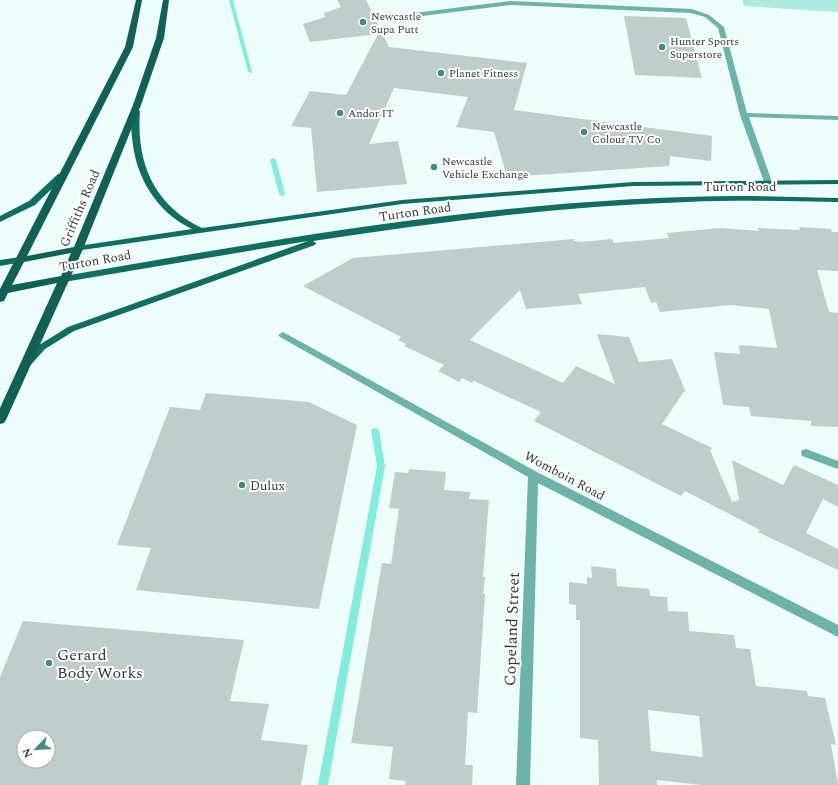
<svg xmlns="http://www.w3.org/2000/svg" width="838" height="785" font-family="Spectral,serif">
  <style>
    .green { fill: #aeeadf }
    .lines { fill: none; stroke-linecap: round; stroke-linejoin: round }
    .stream { fill: #85ecdb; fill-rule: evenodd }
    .building { fill: #bececa; fill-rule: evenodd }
    .service { fill: #6eb3a7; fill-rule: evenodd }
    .minor { fill: #6eb3a7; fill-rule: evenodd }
    .primary { fill: #126d61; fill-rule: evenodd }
    .trunk { fill: #125f54; fill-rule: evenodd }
    .poi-dot { fill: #468a7f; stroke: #fff; stroke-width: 1.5 }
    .labels { text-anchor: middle; stroke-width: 4; stroke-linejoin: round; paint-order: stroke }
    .far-poi-label { font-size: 11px; fill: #333938; stroke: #fff; text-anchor: start }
    .street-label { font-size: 13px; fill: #333938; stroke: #fff }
    .poi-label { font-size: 13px; fill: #333938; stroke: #fff; text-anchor: start }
    .near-street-label { font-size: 16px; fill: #333938; stroke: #fff }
    .near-poi-label { font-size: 16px; fill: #333938; stroke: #fff; text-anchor: start }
  </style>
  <rect width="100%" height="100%" fill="#edfdf9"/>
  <path class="green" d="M742 0H838V12L744 6Z"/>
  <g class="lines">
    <path class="stream" d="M229 0H233L252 72V73L248 72Z
      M273 158 276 160 285 194 284 195 282 196 279 194 270 160Z
      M375 428 378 429 379 431 385 466 328 785H318L377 466 371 431 372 429Z"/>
  </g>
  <path class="building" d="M337 0H366L389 47 527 63 514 110 712 136 711 161 670 156 669 166 507 177 494 132 456 127 468 97 394 88 369 144 398 141 407 184 317 192 311 128 291 126 310 91 346 95 378 34 310 42 303 24 325 17 324 13 341 7Z
    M624 16 686 18 702 78 635 75Z
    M799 227 831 229 832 232H838V271L817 270 829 312 838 313V427L811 426V421L751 416 749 407 723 405 714 352 740 354 739 345 777 348 769 309 731 305 660 312 656 302 651 303 645 287 578 294 582 304 526 309 520 290 470 340 563 383 576 366 615 384 597 334 629 337 639 362 672 359 685 390 662 424 712 448 710 450 732 502 739 500 732 460 783 485 794 465 838 485V507L823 499 806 533 838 549V570L758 532 760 530 685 491 681 496 534 421 541 412 474 381 472 383 462 378 459 382 438 371 444 365 404 346 406 344 398 340 401 337 303 286 353 258 574 239V241L581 242 612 239 614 243 669 238 667 233 720 228 759 231 758 228 800 230Z
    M206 393 309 402 357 425 319 609 136 590 151 548 117 545 170 407 200 410Z
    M409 469 446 472 444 490 470 492 469 499 489 500 483 577H485L483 594H485L477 713 468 712 465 765H473L472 785H405L406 781 389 779 393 747 351 743 382 563 391 564 399 509 389 508 395 472 408 473Z
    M591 566 616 569 617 586 649 589 650 596 667 597 668 611 688 612 689 631 734 635 736 648 750 649 756 686 807 691 808 696 825 698 836 745 831 744 838 785H701L657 780V785H599L598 740 580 738V620H576V605L569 604V582L587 584V577L592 578ZM648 710 699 716 703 757 651 751Z
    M23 621 244 640 230 701 269 704 261 740 308 745 301 785H0V677ZM24 737H48V761H24Z"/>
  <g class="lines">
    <path class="service" d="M511 1 692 9 709 15 724 27 747 113 838 116V120L749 117 772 182 768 184 764 182 740 115 718 28 705 17 691 13 511 5 398 19 395 17 398 15Z"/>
    <path class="minor" d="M283 332 537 472 838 625V637L538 483 530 785H516L528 477 280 337 278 335Z
      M806 449 838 461V469L802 456 801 453 802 450Z"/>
    <path class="primary" d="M133 109 140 111C136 163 154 205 202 228L402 200 633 182 838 180V184L633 186 402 204 75 251 74 249 75 247 78 246 192 229C156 212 135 176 132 137 131 128 130 117 133 109Z
      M58 174H61L65 176 35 205 0 222V216L29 201Z
      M752 196 838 198V202C788 201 737 200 687 202 562 206 437 222 313 241L316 243 315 245 74 331 45 349 29 367 26 369 21 365 39 345 68 327 308 241 64 282 61 281 60 279 61 277 64 276C289 237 524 195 752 196Z
      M20 257 23 258 24 260 23 262 0 266V260Z"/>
    <path class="trunk" d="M136 0H142L133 47 27 256 74 247 133 105 156 38 163 0H169L164 38 141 105 83 249 6 420 4 423 0 424V408L57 283 8 293 4 301 0 302V289L125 47ZM71 253 61 276 12 285 24 262Z"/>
  </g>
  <g class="poi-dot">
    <circle cx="363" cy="22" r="4"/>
    <circle cx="662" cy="47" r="4"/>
    <circle cx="441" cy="73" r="4"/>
    <circle cx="340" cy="113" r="4"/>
    <circle cx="584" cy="132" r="4"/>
    <circle cx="434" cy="167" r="4"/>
    <circle cx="242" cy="485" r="4"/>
    <circle cx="49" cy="663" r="4"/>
  </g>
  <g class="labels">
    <g class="far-poi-label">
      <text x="371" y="20">Newcastle<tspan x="371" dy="13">Supa Putt</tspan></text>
      <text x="670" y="45">Hunter Sports<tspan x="670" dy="13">Superstore</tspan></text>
      <text x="449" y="77">Planet Fitness</text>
      <text x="348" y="117">Andor IT</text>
      <text x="592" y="130">Newcastle<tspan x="592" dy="13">Colour TV Co</tspan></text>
      <text x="442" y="165">Newcastle<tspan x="442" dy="13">Vehicle Exchange</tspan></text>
    </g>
    <g class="street-label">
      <text x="740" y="191">Turton Road</text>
      <text transform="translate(79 208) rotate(-67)" y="5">Griffiths Road</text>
      <text transform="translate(415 211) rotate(-8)" y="5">Turton Road</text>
      <text transform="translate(95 260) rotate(-10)" y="5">Turton Road</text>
      <text transform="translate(565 475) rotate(28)" y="5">Womboin Road</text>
    </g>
    <g class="poi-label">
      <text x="250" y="490">Dulux</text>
    </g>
    <g class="near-street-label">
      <text transform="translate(511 629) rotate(-88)" y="6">Copeland Street</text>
    </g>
    <g class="near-poi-label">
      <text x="57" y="660">Gerard<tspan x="57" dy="18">Body Works</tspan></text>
    </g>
  </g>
  <g transform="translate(36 749) rotate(245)"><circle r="19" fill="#ffffff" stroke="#adb0af"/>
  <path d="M0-3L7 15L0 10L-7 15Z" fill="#468a7f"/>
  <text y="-6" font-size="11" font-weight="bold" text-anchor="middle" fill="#333938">N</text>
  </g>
</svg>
